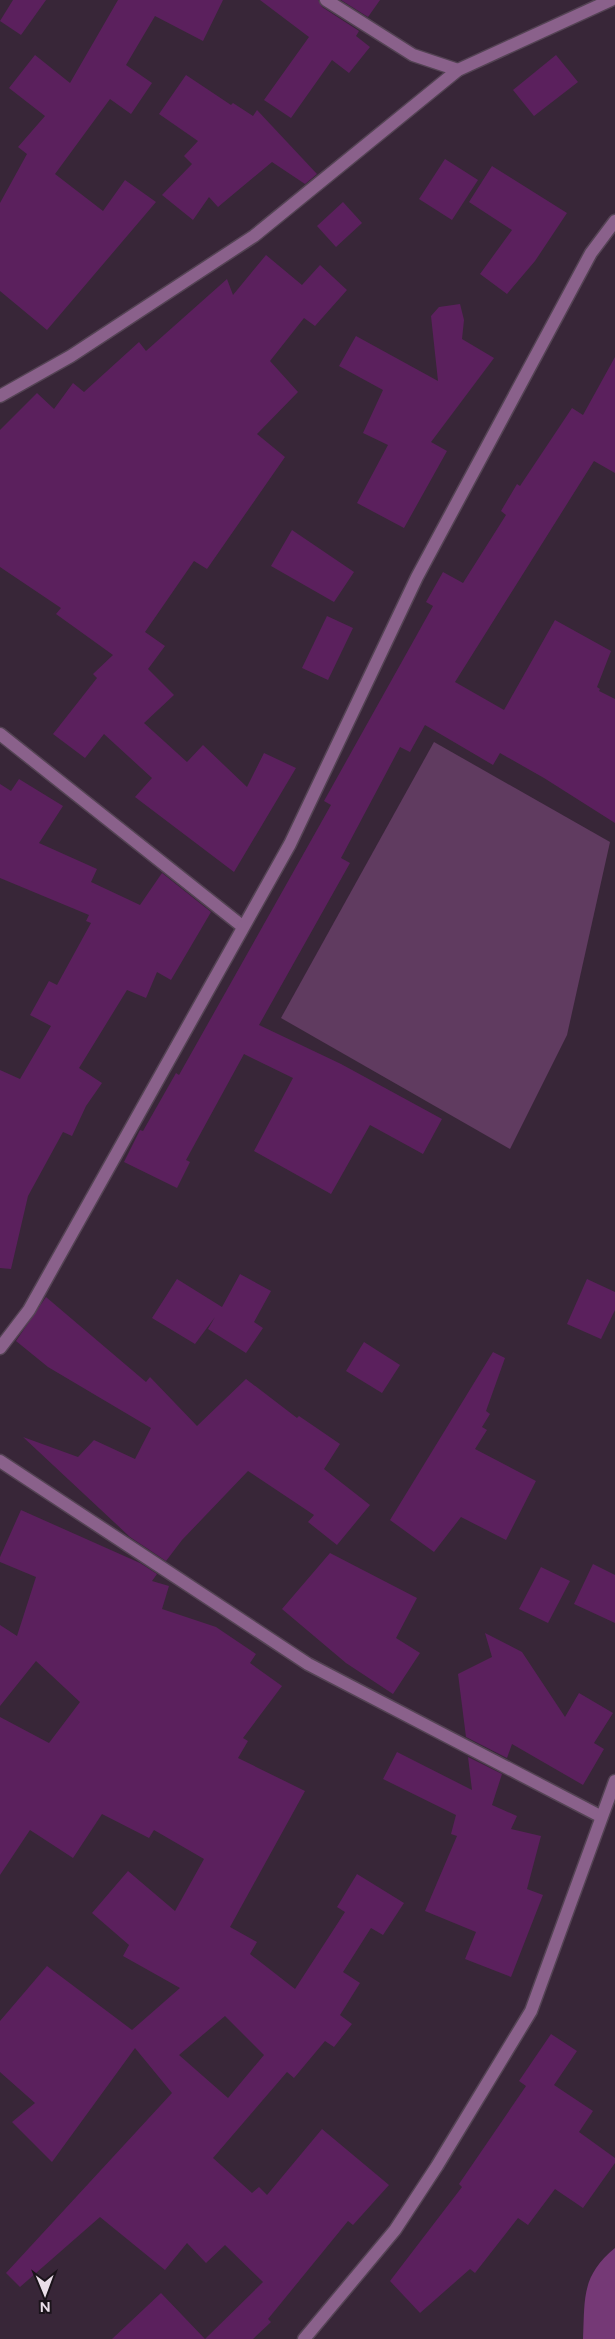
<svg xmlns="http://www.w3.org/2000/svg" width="615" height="2339" font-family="Figtree,sans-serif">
  <rect width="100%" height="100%" fill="#382638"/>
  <!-- green -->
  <path fill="#603b60" d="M434,742L610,842L567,1035L510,1149L281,1018Z"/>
  <!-- water -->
  <path fill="#753976" d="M615,2248V2339H583C585,2298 581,2276 615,2248Z"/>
  <!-- building -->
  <g fill="#5b205d" fill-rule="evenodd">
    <path d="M13,0H46L21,35L0,21Z"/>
    <path d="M118,0H223L203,41L155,16L126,65L152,83L131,114L110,99L55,174L103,211L125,180L156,202L47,330L0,291V203L27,154L18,147L45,116L9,88L35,55L70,83Z"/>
    <path d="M260,0H318L322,7L359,31L356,36L370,47L349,73L332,60L291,118L264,100L309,37Z"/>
    <path d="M341,0H380L368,17Z"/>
    <path d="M556,55L578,82L534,116L513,90Z"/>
    <path d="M186,75L231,105L233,103L253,116L257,110L317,174L305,184L272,162L218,207L209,197L193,220L162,195L192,164L184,156L198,141L159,114Z"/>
    <path d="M445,159L478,180L452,220L419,199Z"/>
    <path d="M492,166L567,213L535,261L507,294L480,274L512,230L469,202Z"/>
    <path d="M343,202L362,223L336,247L317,226Z"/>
    <path d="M266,255L302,285L320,265L347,290L315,326L304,318L270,361L298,392L257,434L285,457L207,569L194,561L145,632L165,646L148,669L174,695L144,723L187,762L203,745L247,787L264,753L296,768L234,872L135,797L152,778L104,734L85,758L53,734L97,678L93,674L113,655L56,614L61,608L0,567V430L37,393L54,409L73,383L84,392L139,342L146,351L227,279L233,295Z"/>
    <path d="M460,304L464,320L462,339L494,358L431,442L447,451L404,528L357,503L388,445L363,433L383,390L339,366L356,336L438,381L431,316L439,307Z"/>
    <path d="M615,357V473L594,461L455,682L504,710L555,620L611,651L597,687L600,689L599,691L615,699V823L544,778L500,753L493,765L425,725L410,752L400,747L341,858L350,863L259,1025L341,1064L442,1119L423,1154L370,1125L331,1194L254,1151L293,1078L244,1054L186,1160L190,1162L177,1188L124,1162L140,1130L143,1131L176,1073L179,1075L331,805L324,801L433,606L426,602L443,572L463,583L506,515L501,511L517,484L520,486L572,408L583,415Z"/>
    <path d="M292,530L354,572L334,602L271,566Z"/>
    <path d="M327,616L353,628L328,680L302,668Z"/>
    <path d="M19,779L63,806L39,843L97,869L91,882L140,905L162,873L211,912L171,980L157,972L146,998L127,990L79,1068L102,1083L86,1106L72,1136L63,1132L28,1196L11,1269L0,1268V1070L20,1079L51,1026L30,1015L49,981L57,985L91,923L86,921L89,915L0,878V784L11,791Z"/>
    <path d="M240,1274L271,1291L254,1322L263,1328L246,1353L208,1329L215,1317L195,1344L152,1318L177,1279L222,1307Z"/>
    <path d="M587,1279L615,1292V1310L601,1339L567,1324Z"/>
    <path d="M46,1297L146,1382L150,1377L197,1426L246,1379L297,1418L299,1416L340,1444L324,1469L370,1505L337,1545L308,1522L314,1515L248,1471L182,1540L166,1561L130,1537L23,1437L78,1457L94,1440L135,1459L151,1428L48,1367L16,1341Z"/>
    <path d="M364,1342L400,1365L382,1393L346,1371Z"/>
    <path d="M493,1352L505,1358L486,1411L490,1414L482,1427L487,1430L475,1449L536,1481L506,1540L461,1517L434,1552L390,1520Z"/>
    <path d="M21,1510L140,1563L157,1574L152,1581L169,1586L162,1609L216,1627L256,1654L250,1663L282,1686L243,1738L248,1741L238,1758L305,1791L230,1927L257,1942L250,1954L295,1989L345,1912L337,1907L357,1874L404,1903L383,1935L371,1928L343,1972L360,1983L340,2015L352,2024L334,2047L325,2041L294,2078L287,2072L213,2158L252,2193L259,2187L267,2195L322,2129L389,2185L353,2225L348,2221L268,2319L271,2322L253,2339H112L161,2293L205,2339L263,2282L225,2245L206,2263L187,2243L165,2270L100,2217L20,2287L6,2273L172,2093L135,2048L52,2162L12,2122L35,2103L0,2072V2021L47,1966L132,2030L180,1988L123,1956L129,1945L92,1913L128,1871L175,1911L204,1859L154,1830L149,1838L102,1814L73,1858L30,1830L0,1875V1717L49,1743L80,1702L36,1661L0,1706V1625L17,1636L36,1577L0,1562V1557ZM225,2016L264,2055L228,2098L179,2055Z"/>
    <path d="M330,1553L417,1598L396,1638L420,1653L393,1694L346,1663L282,1609Z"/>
    <path d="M593,1564L615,1575V1623L574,1604Z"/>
    <path d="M541,1567L570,1581L548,1623L519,1609Z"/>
    <path d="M485,1633L522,1652L565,1717L579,1693L613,1713L594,1743L604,1749L583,1785L512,1744L507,1758L466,1737L458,1674L492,1657Z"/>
    <path d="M397,1752L472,1790L468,1757L502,1774L492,1805L517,1816L511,1829L541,1836L527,1889L543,1895L511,1977L465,1959L476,1932L425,1911L457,1836L451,1834L456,1815L383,1779Z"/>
    <path d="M551,2034L577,2051L554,2085L593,2111L579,2132L615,2158V2163L583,2208L555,2189L528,2225L518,2218L475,2273L470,2269L420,2313L390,2281L462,2187L459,2184L526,2086L519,2081Z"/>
  </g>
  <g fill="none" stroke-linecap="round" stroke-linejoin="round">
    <defs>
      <g id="minor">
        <path d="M326,0L413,55L458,70"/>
        <path d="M0,396L71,356L254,236L458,70L611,0"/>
        <path d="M0,734L242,926"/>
        <path d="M0,1348L29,1310L290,844L417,577L591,253L615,221"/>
        <path d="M0,1461L308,1664L600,1816"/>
        <path d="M304,2339L395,2230L437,2166L531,2011L615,1781"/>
      </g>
    </defs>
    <!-- minor casing -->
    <use href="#minor" stroke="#544354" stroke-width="15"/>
    <!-- minor -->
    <use href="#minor" stroke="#8a618b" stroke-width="12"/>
  </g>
  <!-- north arrow -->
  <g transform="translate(45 2294) rotate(179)" stroke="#1a131a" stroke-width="4" paint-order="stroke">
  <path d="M0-4L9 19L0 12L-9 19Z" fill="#eadee9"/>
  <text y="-8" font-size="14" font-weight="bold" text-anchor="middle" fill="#eadee9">N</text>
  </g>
</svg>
